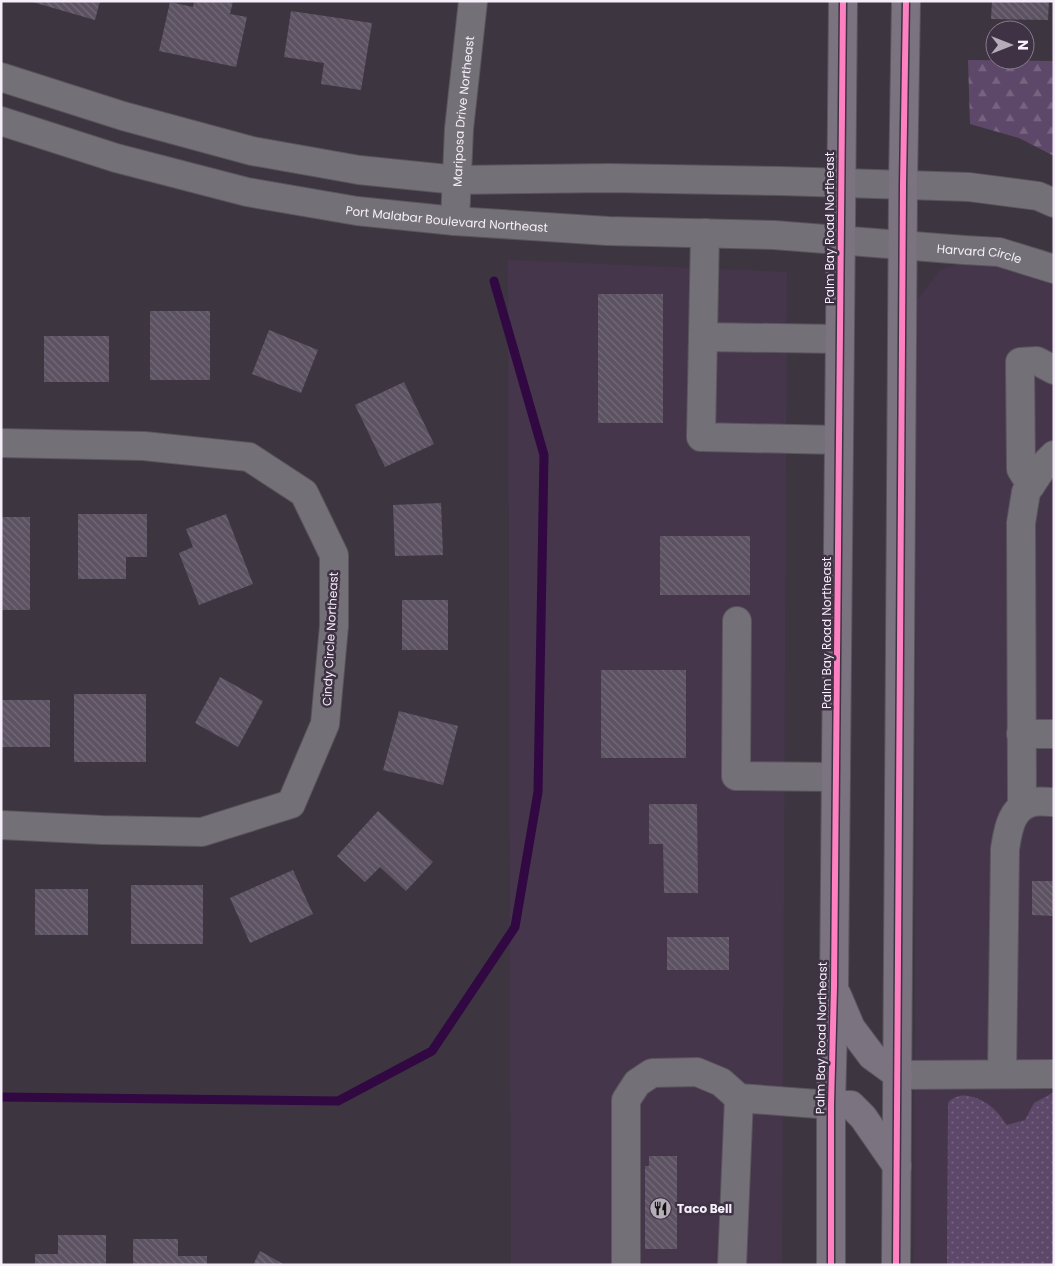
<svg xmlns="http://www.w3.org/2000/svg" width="1055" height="1266" font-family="Poppins,sans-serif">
  <defs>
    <pattern id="grass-dots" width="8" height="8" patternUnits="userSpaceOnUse" patternTransform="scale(1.25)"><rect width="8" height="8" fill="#5e486a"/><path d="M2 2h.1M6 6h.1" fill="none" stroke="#766380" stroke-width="1.8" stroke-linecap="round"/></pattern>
    <pattern id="forest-firs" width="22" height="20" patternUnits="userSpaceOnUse" patternTransform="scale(1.25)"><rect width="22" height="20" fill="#5e486a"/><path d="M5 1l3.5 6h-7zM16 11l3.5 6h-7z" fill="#766380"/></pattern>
    <pattern id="building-back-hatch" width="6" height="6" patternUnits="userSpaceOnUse" patternTransform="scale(1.25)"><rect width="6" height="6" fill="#5c5262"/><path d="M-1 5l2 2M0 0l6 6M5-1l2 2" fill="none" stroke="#746b79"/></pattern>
  </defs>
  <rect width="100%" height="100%" fill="#3d3640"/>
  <!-- built -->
  <g fill="#45364c">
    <path d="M999,252L1054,269V1265H914L917,300L940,270Z"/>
    <path d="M508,260L787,272L782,1265H511Z"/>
  </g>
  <!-- grass -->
  <path fill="url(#grass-dots)" d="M1054,1092V1265H947L948,1103C961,1087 986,1100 997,1112C1001,1116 1003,1121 1007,1125L1025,1120L1034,1103Z"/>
  <!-- forest -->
  <path fill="url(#forest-firs)" d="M968,60L1054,61V156L1019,138L970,124Z"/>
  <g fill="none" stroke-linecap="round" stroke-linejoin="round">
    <!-- stream -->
    <path stroke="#310841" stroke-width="9" d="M1,1097L338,1101L432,1051L515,927L538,792L544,455L494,281"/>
  </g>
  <!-- building -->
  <g fill="url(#building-back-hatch)">
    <path d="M29,1H100L95,20Z"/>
    <path d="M194,1H233L230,14L247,17L236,67L159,51L170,2L193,7Z"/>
    <path d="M992,1H1049L1048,20L991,19Z"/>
    <path d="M291,11L372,23L361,90L321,84L324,63L284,57Z"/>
    <rect x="598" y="294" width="65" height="129"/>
    <rect x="150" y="311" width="60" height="69"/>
    <path d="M269,330L318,350L301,393L252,374Z"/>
    <rect x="44" y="336" width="65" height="46"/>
    <path d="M404,382L434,444L385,467L355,405Z"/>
    <path d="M441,503L443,555L395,556L393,505Z"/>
    <path d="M78,514H147V557H126V579H78Z"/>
    <path d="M226,514L253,584L199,605L179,553L193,547L186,529Z"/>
    <rect x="1" y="517" width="29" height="93"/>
    <rect x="660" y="536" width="90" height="59"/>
    <rect x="402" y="600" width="46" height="50"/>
    <rect x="601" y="670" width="85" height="88"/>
    <path d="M220,677L263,701L238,747L195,723Z"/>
    <rect x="74" y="694" width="72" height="68"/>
    <rect x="1" y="700" width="49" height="47"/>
    <path d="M399,711L458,726L443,785L383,770Z"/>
    <path d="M649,804H697L698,893H664L663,844H649Z"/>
    <path d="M378,811L433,862L406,891L380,867L365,882L337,856Z"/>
    <path d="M293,870L313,914L250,943L230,898Z"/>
    <path d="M1032,881H1054V916L1032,915Z"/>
    <rect x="131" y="885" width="72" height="59"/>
    <rect x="35" y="889" width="53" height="46"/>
    <rect x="667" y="937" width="62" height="33"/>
    <path d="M649,1156H677V1249H645V1166H649Z"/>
    <path d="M58,1235H106V1265H35V1254H58Z"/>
    <path d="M133,1239H178V1256H207V1265H133Z"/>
    <path d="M260,1251L285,1265H253Z"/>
  </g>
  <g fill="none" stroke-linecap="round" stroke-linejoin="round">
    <defs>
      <g id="minor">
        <path d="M1,77L123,116L252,151L359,170L457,180L610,178L781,181L969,187L1038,196L1054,203"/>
        <path id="s1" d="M1,121L116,158L247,192L357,211L455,221L608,231L774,235L964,250L999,252L1054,269"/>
        <path id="s2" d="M455,221L459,129L473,1"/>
        <path d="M705,233L701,437L838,440"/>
        <path d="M703,337L839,339"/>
        <path d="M1,443L144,446L249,457L304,493L334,555V626L325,724L291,804L202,832L102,830L1,825"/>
        <path d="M1031,485L1021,469L1020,362L1037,361L1054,370"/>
        <path d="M737,621L736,776L836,777"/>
        <path d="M1021,734H1054"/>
        <path d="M1022,806L1021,523L1026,492L1045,464L1054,455"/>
        <path d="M1002,1074L1005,849C1008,830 1011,806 1034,802C1040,801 1047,802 1054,802"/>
        <path d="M898,1075L1054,1074"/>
        <path d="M626,1265V1100L637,1083L652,1073L697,1072L721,1082L739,1098L831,1105"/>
        <path d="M732,1265L739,1098"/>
      </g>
      <g id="major">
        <path d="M837,995L851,1028L872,1056L898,1075"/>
        <path d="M831,1105H851L863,1117L897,1166"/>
        <path d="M831,1265V1105L834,987L843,1"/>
        <path d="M896,1265L903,185L906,1"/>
      </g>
    </defs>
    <!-- minor casing -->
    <use href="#minor" stroke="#5a545d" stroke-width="30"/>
    <!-- major casing -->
    <use href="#major" stroke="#5a545d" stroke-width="30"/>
    <!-- minor -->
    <use href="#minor" stroke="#747077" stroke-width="28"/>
    <!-- major -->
    <use href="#major" stroke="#7c7381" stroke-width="28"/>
    <defs>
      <g id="cycleway">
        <path d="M831,1265V1105L834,987L843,1"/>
        <path d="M896,1265L903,185L906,1"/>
      </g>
    </defs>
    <!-- cycleway casing -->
    <use href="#cycleway" stroke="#3e3244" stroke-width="9"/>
    <!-- cycleway -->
    <use href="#cycleway" stroke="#ff80c0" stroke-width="6"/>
  </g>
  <!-- icons -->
  <defs>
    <symbol id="restaurant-disc" viewBox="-11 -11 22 22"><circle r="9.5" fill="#b5aeb9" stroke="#3e3244"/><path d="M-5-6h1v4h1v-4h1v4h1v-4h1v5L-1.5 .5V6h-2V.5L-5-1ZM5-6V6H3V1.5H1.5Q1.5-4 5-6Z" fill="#111"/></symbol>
  </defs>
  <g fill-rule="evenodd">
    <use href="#restaurant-disc" x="648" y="1196" width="25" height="25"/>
  </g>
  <g text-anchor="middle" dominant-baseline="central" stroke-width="5" stroke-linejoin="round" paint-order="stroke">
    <!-- street labels -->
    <g font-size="12" fill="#f6eefa" stroke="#3e3244">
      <text stroke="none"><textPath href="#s2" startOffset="110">Mariposa Drive Northeast</textPath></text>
      <text stroke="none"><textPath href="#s1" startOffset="458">Port Malabar Boulevard Northeast</textPath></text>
      <text transform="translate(829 228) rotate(-90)">Palm Bay Road Northeast</text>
      <text stroke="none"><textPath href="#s1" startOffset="992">Harvard Circle</textPath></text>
      <text transform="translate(826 633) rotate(-90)">Palm Bay Road Northeast</text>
      <text transform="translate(330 639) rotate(-87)">Cindy Circle Northeast</text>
      <text transform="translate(821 1038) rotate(-89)">Palm Bay Road Northeast</text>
    </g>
    <!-- poi labels -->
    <g font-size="12" font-weight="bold" fill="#f6eefa" stroke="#3e3244" text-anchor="start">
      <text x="677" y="1208">Taco Bell</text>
    </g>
  </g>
  <!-- border -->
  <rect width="1055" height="1266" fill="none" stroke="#f6eefa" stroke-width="5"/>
  <!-- north arrow -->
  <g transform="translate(1010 45) rotate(90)"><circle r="24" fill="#3e3244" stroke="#887d8d"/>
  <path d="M0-4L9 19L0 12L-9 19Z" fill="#b5aeb9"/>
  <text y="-8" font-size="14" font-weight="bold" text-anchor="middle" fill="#f6eefa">N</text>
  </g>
</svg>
